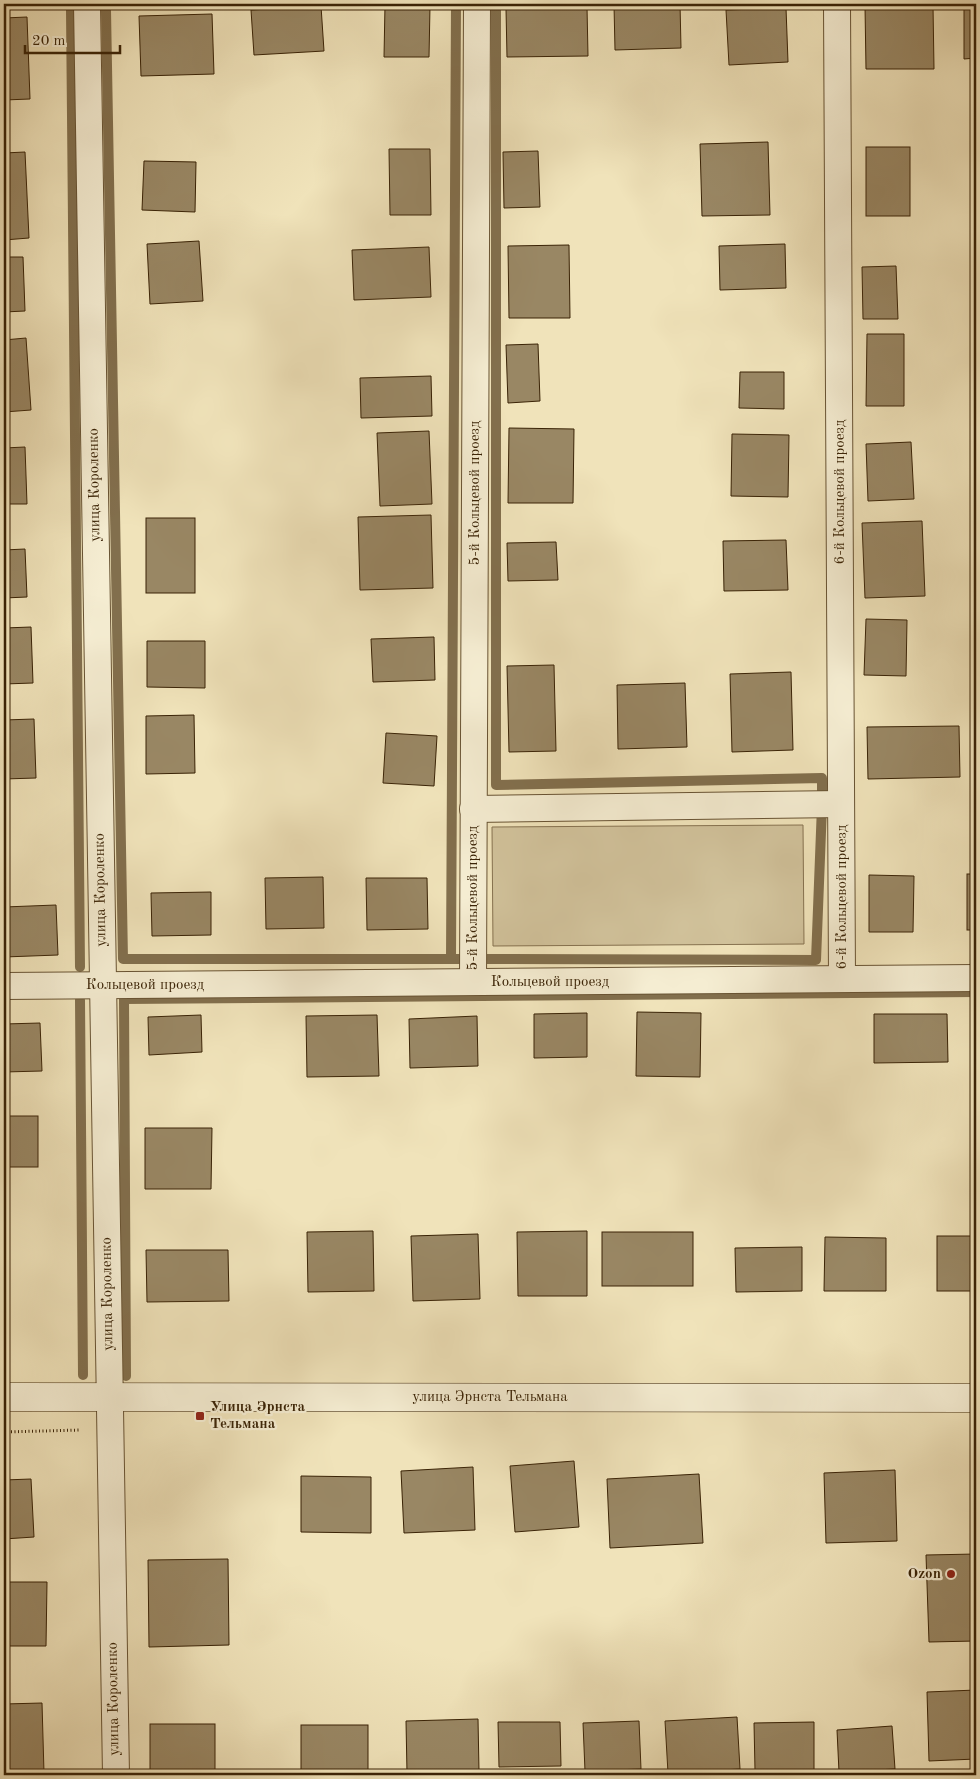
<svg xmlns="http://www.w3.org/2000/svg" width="980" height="1779" font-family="'Old Standard TT',serif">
  <rect width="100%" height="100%" fill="#f0e3ba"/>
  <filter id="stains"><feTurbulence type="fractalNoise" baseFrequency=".004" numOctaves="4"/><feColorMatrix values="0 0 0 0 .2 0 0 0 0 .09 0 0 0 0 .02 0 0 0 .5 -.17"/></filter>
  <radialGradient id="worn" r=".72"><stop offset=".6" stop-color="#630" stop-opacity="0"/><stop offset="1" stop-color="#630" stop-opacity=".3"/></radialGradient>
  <!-- green -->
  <path fill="#d1c29b" stroke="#867250" d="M803,825L804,944L493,946L492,827Z"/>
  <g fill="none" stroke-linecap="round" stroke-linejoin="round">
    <!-- stream -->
    <g stroke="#826f4d" stroke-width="10">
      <path d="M496,4V785L822,778V802"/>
      <path d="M71,10L80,967"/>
      <path d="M106,10L123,959H469"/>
      <path d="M451,959L456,4"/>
      <path d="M478,959L816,960L822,806"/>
      <path d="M80,1000L83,1375"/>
      <path d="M126,1376L124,999L976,992"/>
    </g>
  </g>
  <!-- building -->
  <g fill="#998764" stroke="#3a2306">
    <path d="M680,4L681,48L615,50L614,5Z"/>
    <path d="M964,4H976V58L964,59Z"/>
    <path d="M385,5L430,6L429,57H384Z"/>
    <path d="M321,6L324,51L254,55L251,10Z"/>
    <path d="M865,6H933L934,69H866Z"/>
    <path d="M587,7L588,56L507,57L506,9Z"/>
    <path d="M786,8L788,62L729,65L726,10Z"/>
    <path d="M212,14L214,74L141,76L139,16Z"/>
    <path d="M27,17L30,99L4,100V18Z"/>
    <path d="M768,142L770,215L702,216L700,144Z"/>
    <rect x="866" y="147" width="44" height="69"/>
    <path d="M389,149H430L431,215H390Z"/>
    <path d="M538,151L540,207L504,208L503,152Z"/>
    <path d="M25,152L29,238L4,240V153Z"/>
    <path d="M144,161L196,162L195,212L142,210Z"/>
    <path d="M199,241L203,301L150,304L147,244Z"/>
    <path d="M785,244L786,288L720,290L719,246Z"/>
    <path d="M569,245L570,318H509L508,246Z"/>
    <path d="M429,247L431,297L354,300L352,250Z"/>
    <path d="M4,257H23L25,311L4,312Z"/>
    <path d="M896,266L898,319H863L862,267Z"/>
    <path d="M867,334H904V406H866Z"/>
    <path d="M26,338L31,410L4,412V340Z"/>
    <path d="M538,344L540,401L508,403L506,345Z"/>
    <path d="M740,372H784V409L739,408Z"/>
    <path d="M431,376L432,416L361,418L360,378Z"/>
    <path d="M509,428L574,429L573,503H508Z"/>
    <path d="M429,431L432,504L380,506L377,433Z"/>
    <path d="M732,434L789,435L788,497L731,496Z"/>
    <path d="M911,442L914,499L868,501L866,444Z"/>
    <path d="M25,447L27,504H4V448Z"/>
    <path d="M431,515L433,588L360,590L358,517Z"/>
    <rect x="146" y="518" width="49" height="75"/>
    <path d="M922,521L925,596L865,598L862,523Z"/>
    <path d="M786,540L788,590L724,591L723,541Z"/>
    <path d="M556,542L558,580L508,581L507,543Z"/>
    <path d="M25,549L27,597L4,598V550Z"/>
    <path d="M866,619L907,620L906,676L864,675Z"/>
    <path d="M31,627L33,683L4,684V628Z"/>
    <path d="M434,637L435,680L373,682L371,639Z"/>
    <path d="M147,641H205V688L147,687Z"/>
    <path d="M554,665L556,751L509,752L507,666Z"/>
    <path d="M791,672L793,750L732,752L730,674Z"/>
    <path d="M685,683L687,747L618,749L617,685Z"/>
    <path d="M194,715L195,773L146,774V716Z"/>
    <path d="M34,719L36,778L4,779V720Z"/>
    <path d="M959,726L960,777L868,779L867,727Z"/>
    <path d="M386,733L437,736L434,786L383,783Z"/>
    <rect x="967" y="874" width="9" height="56"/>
    <path d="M869,875L914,876L913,932H869Z"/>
    <path d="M323,877L324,928L266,929L265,878Z"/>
    <path d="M366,878H427L428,929L367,930Z"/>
    <path d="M211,892V935L152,936L151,893Z"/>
    <path d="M56,905L58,955L4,957V907Z"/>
    <path d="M637,1012L701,1013L700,1077L636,1076Z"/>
    <path d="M587,1013V1057L534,1058V1014Z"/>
    <path d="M874,1014H947L948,1062L874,1063Z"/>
    <path d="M201,1015L202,1052L149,1055L148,1017Z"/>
    <path d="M377,1015L379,1076L307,1077L306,1016Z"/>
    <path d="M477,1016L478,1066L410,1068L409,1019Z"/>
    <path d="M40,1023L42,1071L4,1072V1024Z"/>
    <rect x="4" y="1116" width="34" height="51"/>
    <path d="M145,1128H212L211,1189H145Z"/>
    <path d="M373,1231L374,1291L308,1292L307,1232Z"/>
    <path d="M587,1231V1296H518L517,1232Z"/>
    <rect x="602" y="1232" width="91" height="54"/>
    <path d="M478,1234L480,1299L413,1301L411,1236Z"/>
    <rect x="937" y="1236" width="39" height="55"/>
    <path d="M825,1237L886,1238V1291H824Z"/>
    <path d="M802,1247V1291L736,1292L735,1248Z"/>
    <path d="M146,1250H228L229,1301L147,1302Z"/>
    <path d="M574,1461L579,1527L515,1532L510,1466Z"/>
    <path d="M473,1467L475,1530L404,1533L401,1471Z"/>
    <path d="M895,1470L897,1541L826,1543L824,1473Z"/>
    <path d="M699,1474L703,1543L610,1548L607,1479Z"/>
    <path d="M301,1476L371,1477V1533L301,1532Z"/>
    <path d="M31,1479L34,1537L4,1539V1480Z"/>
    <path d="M976,1554V1641L929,1642L926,1555Z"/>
    <path d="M228,1559L229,1645L149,1647L148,1560Z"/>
    <path d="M4,1582H47L46,1646H4Z"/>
    <path d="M976,1690V1759L929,1761L927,1692Z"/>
    <path d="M42,1703L44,1773L4,1775V1704Z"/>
    <path d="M737,1717L740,1769L668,1773L665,1721Z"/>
    <path d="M478,1719L479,1771L407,1773L406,1721Z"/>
    <path d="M639,1721L641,1769L585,1771L583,1723Z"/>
    <path d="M498,1722H560L561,1766L499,1767Z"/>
    <path d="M814,1722V1770H755L754,1723Z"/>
    <rect x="150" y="1724" width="65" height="48"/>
    <rect x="301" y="1725" width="67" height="47"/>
    <path d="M892,1726L895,1769L839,1772L837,1730Z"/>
  </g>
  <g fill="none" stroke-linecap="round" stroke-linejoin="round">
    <defs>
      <g id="street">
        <path d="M87,4L116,1775"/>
        <path d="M837,4L842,979"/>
        <path d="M473,809L841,804"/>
        <path d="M473,982L477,4"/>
        <path d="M4,986L976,978"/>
      </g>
      <path id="secondary" d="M4,1397L976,1398"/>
    </defs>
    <!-- street casing -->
    <use href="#street" stroke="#685333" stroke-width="28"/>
    <!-- secondary casing -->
    <use href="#secondary" stroke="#3a2306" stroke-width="29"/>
    <!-- path -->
    <path stroke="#3a2306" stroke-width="3" stroke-dasharray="1 2.5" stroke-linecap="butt" d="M4,1432L81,1430"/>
    <!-- street -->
    <use href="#street" stroke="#f5edd2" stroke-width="26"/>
    <!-- secondary -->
    <use href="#secondary" stroke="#f5edd2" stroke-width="28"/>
  </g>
  <!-- markers -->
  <g fill="#8f2418" stroke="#f5edd2" stroke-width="2">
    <rect x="195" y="1411" width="10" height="10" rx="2.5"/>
    <circle cx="951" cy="1574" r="5"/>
  </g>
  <g text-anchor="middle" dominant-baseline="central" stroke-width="4.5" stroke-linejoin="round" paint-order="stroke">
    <!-- street labels -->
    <g font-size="15" fill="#3a2306" stroke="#f5edd2">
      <text transform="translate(95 485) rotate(-91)">улица Короленко</text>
      <text transform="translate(840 492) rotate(-90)">6-й Кольцевой проезд</text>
      <text transform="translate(475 493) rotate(-90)">5-й Кольцевой проезд</text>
      <text transform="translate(101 890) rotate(-91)">улица Короленко</text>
      <text transform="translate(842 897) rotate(-90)">6-й Кольцевой проезд</text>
      <text transform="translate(473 898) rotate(-90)">5-й Кольцевой проезд</text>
      <text x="550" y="982">Кольцевой проезд</text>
      <text x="145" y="985">Кольцевой проезд</text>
      <text transform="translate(108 1294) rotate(-91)">улица Короленко</text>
      <text x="490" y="1397">улица Эрнста Тельмана</text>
      <text transform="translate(114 1699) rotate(-91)">улица Короленко</text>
    </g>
    <!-- poi labels -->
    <g font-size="15" font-weight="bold" fill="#3a2306" stroke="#f5edd2" text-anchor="start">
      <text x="210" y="1407">Улица Эрнста<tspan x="210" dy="17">Тельмана</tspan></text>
      <text x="941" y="1574" text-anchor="end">Ozon</text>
    </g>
  </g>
  <!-- margin -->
  <rect width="980" height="1779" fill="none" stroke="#f0e3ba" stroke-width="20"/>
  <rect x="5" y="5" width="970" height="1769" fill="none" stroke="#3a2306" stroke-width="2.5"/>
  <rect x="10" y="10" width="960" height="1759" fill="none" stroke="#3a2306"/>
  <!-- scale -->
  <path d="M25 45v8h95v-8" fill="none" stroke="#3a2306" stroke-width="2.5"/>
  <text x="32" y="45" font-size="15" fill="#3a2306" stroke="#f5edd2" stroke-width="4" paint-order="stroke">20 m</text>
  <rect width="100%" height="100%" filter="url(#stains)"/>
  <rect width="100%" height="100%" fill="url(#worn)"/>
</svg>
